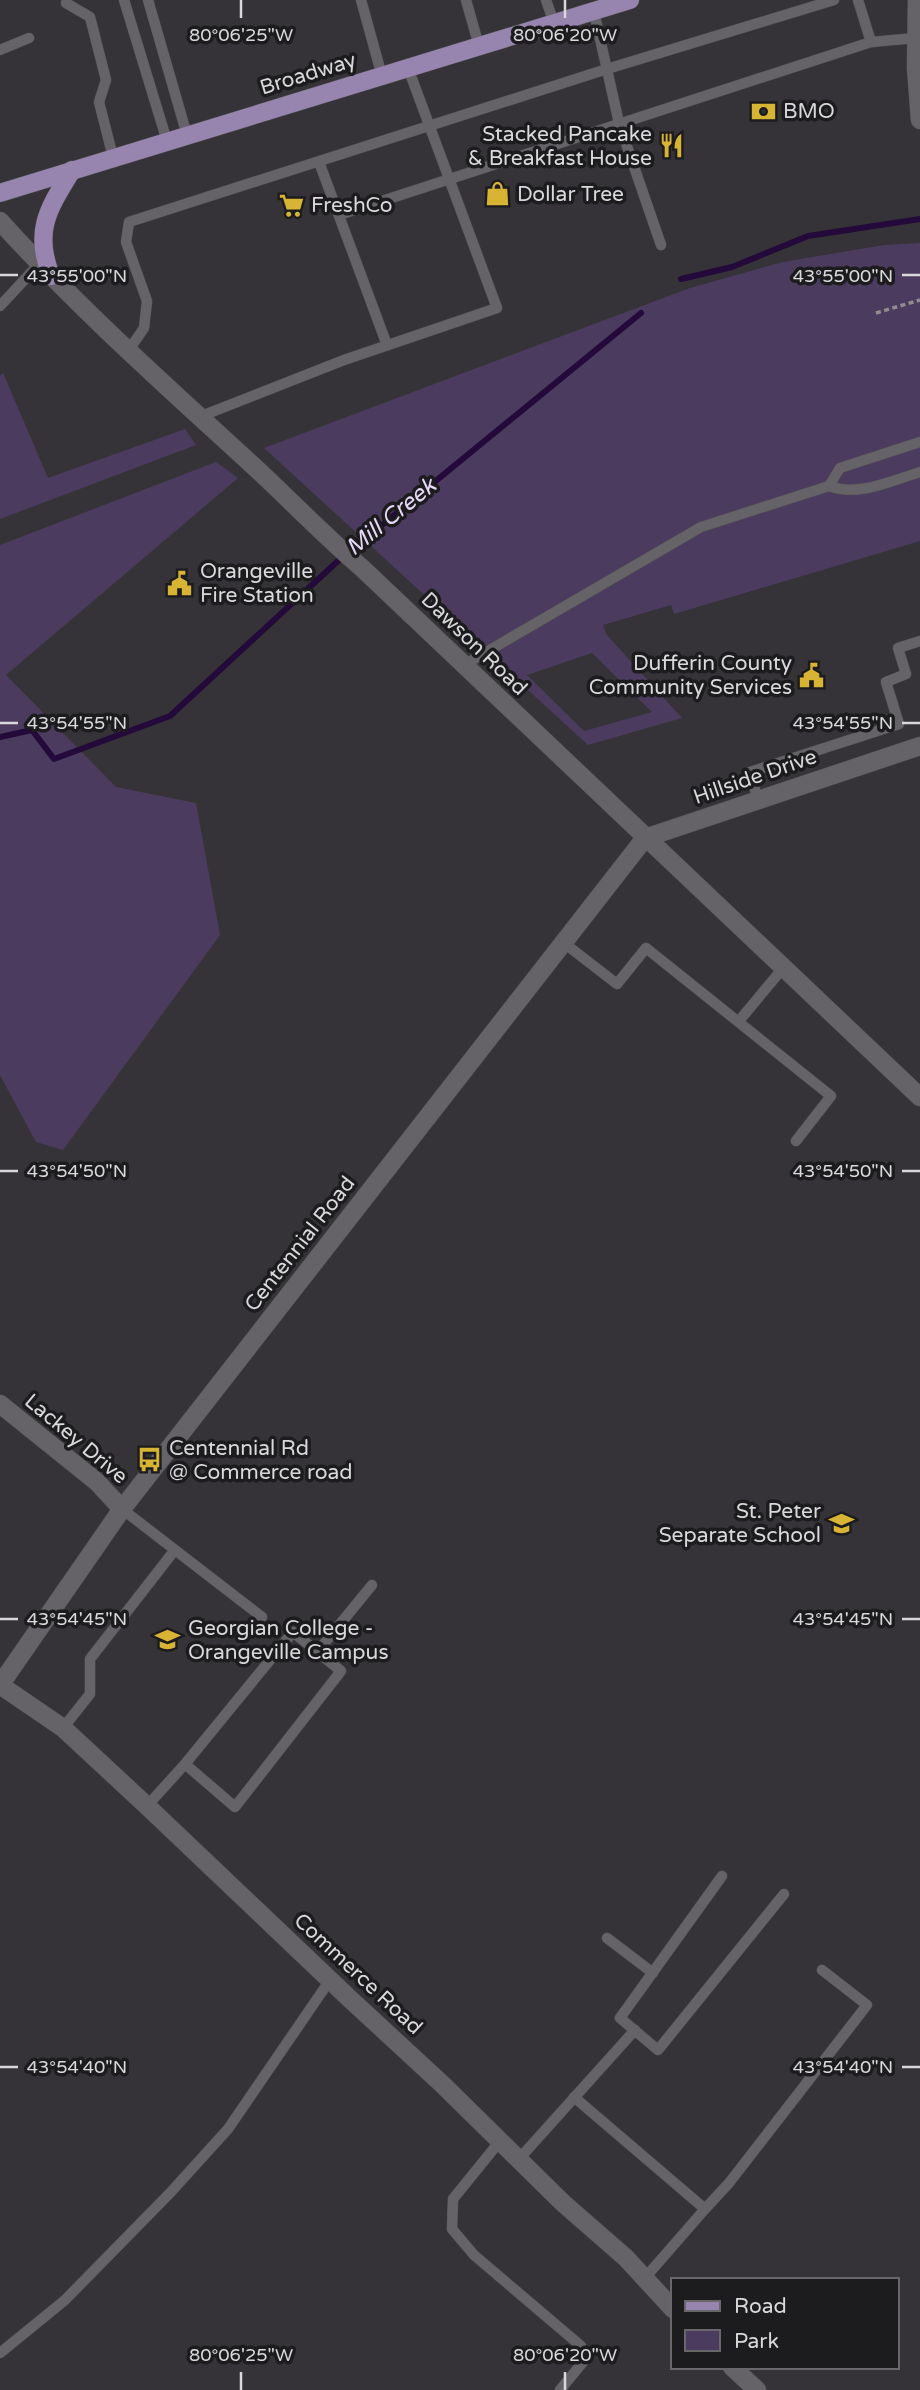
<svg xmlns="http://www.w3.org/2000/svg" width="920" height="2390" font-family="'Varela Round',sans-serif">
  <rect width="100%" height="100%" fill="#353337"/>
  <!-- green -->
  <g fill="#4b3c5f" fill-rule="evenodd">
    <path d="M920,243V541L674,614L671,605L603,625L606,634L682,718L588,745L264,448L690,288L783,262L884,245ZM592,653L652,712L584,731L527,675Z"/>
    <path d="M3,373L48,478L185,429L196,445L0,519V376Z"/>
    <path d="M216,462L238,478L6,675L116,787L196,803L220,935L63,1150L36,1142L0,1075V545Z"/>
  </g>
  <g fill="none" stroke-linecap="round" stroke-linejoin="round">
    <!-- stream -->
    <g stroke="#230a3a" stroke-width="6">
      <path d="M681,279L732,267L808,236L920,219"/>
      <path d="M0,737L32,730L54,759L170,716L338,561L641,313"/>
    </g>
    <defs>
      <g id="lane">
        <path d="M124,0L167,141"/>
        <path d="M148,0L187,135"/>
        <path d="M361,0L382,76"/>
        <path d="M466,0L479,46"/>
        <path d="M546,0L554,23"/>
        <path d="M858,0L871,42"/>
        <path d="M66,3L90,17L106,80L99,102L113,157"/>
        <path d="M594,12L619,123L661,245"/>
        <path d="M0,50L29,38"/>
        <path d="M319,162L387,345"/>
        <path d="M339,215L871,42L916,38"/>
        <path d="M0,306L39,264"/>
        <path d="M129,350L144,328L147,301L126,242L129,222L607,69L834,0"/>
        <path d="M199,417L344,360L497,308L408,68"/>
        <path d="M829,486L840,468L920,442"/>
        <path d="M464,665L701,527L829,486C858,497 891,481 920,472"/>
        <path d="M758,800L750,772L899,724L886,682L906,674L898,648L920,641"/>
        <path d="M564,943L617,984L646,948L831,1096L796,1141"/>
        <path d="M739,1021L783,968"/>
        <path d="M122,1509L262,1617"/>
        <path d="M318,1651L372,1585"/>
        <path d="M63,1728L90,1694V1659L174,1551"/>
        <path d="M147,1806L185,1764L235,1807L341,1671L293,1632L185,1764"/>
        <path d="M722,1876L620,2018L658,2050L784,1894"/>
        <path d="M607,1938L653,1973"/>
        <path d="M574,2097L705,2209L644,2279"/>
        <path d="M500,2141L453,2199L452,2229L474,2255L581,2346L583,2362L560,2390"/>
        <path d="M519,2159L635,2030"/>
        <path d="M705,2209L729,2183L867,2005L822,1970"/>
        <path d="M0,2353L65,2300L170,2193L228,2129L330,1980"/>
      </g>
      <g id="street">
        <path d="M0,1404L97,1482L122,1509"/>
        <path d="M0,1685L63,1728L147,1806L350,1999L442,2084L563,2203L626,2258L673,2309"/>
        <path d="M732,2367L757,2390"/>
      </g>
      <g id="secondary">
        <path d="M917,0L916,68L920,120"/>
        <path d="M0,221C81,311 172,391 261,473C295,505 327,538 362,568L920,1097"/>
        <path d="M645,838L920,746"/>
        <path d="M0,1685L122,1509L645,838"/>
      </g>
      <g id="primary">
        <path d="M0,193L630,0"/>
        <path d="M51,276C33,230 49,208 72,170"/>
      </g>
    </defs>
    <!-- lane casing -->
    <use href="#lane" stroke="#515053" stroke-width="11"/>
    <!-- street casing -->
    <use href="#street" stroke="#515053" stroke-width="19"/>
    <!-- secondary casing -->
    <use href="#secondary" stroke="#515053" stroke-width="19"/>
    <!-- primary casing -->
    <use href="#primary" stroke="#515053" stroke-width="19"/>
    <!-- path -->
    <path stroke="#8f8d90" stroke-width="3.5" stroke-dasharray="5 3.5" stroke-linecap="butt" d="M876,313L920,300"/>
    <!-- lane -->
    <use href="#lane" stroke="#656367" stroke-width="10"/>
    <!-- street -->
    <use href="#street" stroke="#656367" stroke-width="18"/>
    <!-- secondary -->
    <use href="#secondary" stroke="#656367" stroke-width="18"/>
    <!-- primary -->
    <use href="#primary" stroke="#9785af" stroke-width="18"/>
  </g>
  <!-- ticks -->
  <path fill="none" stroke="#d9d8da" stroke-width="2.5" d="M241,0V18M565,0V18M0,275H18M902,275H920M0,723H18M902,723H920M0,1171H18M902,1171H920M0,1619H18M902,1619H920M0,2067H18M902,2067H920M241,2372V2390M565,2372V2390"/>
  <!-- icons -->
  <defs>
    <symbol id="bank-bare" viewBox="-9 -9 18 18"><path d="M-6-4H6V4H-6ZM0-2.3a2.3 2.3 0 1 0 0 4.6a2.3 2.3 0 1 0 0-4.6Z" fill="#d7b434" stroke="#1c1b1d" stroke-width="2.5" paint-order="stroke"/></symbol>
    <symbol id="restaurant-bare" viewBox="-9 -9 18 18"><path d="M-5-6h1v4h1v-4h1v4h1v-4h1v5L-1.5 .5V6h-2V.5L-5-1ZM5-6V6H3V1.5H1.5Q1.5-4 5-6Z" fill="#d7b434" stroke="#1c1b1d" stroke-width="2.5" paint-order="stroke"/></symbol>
    <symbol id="shop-bare" viewBox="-9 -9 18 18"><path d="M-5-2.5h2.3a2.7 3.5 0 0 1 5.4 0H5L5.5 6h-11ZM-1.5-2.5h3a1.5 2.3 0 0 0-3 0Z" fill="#d7b434" stroke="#1c1b1d" stroke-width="2.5" paint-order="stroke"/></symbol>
    <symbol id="supermarket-bare" viewBox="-9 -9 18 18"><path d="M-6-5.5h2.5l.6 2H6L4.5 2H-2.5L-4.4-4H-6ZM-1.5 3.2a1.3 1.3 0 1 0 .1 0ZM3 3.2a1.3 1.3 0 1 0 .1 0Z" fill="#d7b434" stroke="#1c1b1d" stroke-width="2.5" paint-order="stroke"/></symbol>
    <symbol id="civic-bare" viewBox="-9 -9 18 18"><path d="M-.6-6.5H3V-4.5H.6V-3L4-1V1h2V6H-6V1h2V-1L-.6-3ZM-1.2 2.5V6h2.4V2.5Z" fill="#d7b434" stroke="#1c1b1d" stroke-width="2.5" paint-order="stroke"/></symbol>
    <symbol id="bus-bare" viewBox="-9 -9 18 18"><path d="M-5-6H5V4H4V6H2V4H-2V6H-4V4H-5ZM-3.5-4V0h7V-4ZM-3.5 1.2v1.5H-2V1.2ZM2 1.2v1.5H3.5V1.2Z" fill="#d7b434" stroke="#1c1b1d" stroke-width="2.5" paint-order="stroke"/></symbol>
    <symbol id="school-bare" viewBox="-9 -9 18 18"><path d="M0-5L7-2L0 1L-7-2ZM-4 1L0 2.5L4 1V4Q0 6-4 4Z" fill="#d7b434" stroke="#1c1b1d" stroke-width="2.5" paint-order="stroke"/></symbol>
    <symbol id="university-bare" viewBox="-9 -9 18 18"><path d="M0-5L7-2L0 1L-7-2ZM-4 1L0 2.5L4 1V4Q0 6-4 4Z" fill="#d7b434" stroke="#1c1b1d" stroke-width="2.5" paint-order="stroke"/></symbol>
  </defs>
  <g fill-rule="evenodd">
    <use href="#bank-bare" x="746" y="94" width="35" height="35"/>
    <use href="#restaurant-bare" x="654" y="128" width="35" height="35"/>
    <use href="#shop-bare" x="480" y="176" width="35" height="35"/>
    <use href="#supermarket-bare" x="274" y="188" width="35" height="35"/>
    <use href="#civic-bare" x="162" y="566" width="35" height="35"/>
    <use href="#civic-bare" x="794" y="658" width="35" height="35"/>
    <use href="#bus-bare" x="132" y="1442" width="35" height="35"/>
    <use href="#school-bare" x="824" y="1506" width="35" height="35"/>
    <use href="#university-bare" x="150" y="1622" width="35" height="35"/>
  </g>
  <g text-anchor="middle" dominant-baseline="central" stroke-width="7" stroke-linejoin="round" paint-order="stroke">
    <!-- street labels -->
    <g font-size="21" fill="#d9d8da" stroke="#1c1b1d">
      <text transform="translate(308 74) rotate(-17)">Broadway</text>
      <text transform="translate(474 644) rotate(44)">Dawson Road</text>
      <text transform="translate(755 777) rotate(-19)">Hillside Drive</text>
      <text transform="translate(300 1244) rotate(-52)">Centennial Road</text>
      <text transform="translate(76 1439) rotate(40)">Lackey Drive</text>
      <text transform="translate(358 1974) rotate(43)">Commerce Road</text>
    </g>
    <!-- poi labels -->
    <g font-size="21" fill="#d9d8da" stroke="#1c1b1d" text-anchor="start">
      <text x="783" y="111">BMO</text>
      <text x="652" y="134" text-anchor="end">Stacked Pancake<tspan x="652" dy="24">&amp; Breakfast House</tspan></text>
      <text x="517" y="194">Dollar Tree</text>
      <text x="311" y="205">FreshCo</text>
      <text x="200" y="571">Orangeville<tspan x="200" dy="24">Fire Station</tspan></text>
      <text x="792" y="663" text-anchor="end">Dufferin County<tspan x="792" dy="24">Community Services</tspan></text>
      <text x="169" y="1448">Centennial Rd<tspan x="169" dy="24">@ Commerce road</tspan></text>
      <text x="821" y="1511" text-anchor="end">St. Peter<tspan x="821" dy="24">Separate School</tspan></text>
      <text x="188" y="1628">Georgian College -<tspan x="188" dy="24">Orangeville Campus</tspan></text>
    </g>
    <!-- water labels -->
    <g font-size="23" font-style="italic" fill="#e5d8f9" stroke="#1c1b1d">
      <text transform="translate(391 517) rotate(-39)">Mill Creek</text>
    </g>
  </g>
  <g font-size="18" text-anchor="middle" fill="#d9d8da" stroke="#1c1b1d" stroke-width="7" stroke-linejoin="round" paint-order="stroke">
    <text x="241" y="41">80°06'25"W</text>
    <text x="565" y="41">80°06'20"W</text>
    <text x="77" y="282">43°55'00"N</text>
    <text x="843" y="282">43°55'00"N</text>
    <text x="77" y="729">43°54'55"N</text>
    <text x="843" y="729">43°54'55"N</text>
    <text x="77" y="1177">43°54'50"N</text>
    <text x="843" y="1177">43°54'50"N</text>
    <text x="77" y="1625">43°54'45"N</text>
    <text x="843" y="1625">43°54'45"N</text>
    <text x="77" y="2073">43°54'40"N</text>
    <text x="843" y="2073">43°54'40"N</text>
    <text x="241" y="2361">80°06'25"W</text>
    <text x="565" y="2361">80°06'20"W</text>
  </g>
  <!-- legend -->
  <rect x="671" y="2278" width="228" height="91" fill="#1c1b1d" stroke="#686769" stroke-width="2"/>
  <rect x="685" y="2301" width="35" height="10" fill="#9785af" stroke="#686769" stroke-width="2"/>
  <text x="734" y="2313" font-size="21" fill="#d9d8da">Road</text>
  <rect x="685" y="2330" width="35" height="21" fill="#4b3c5f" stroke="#686769" stroke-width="2"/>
  <text x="734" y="2348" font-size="21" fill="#d9d8da">Park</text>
</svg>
